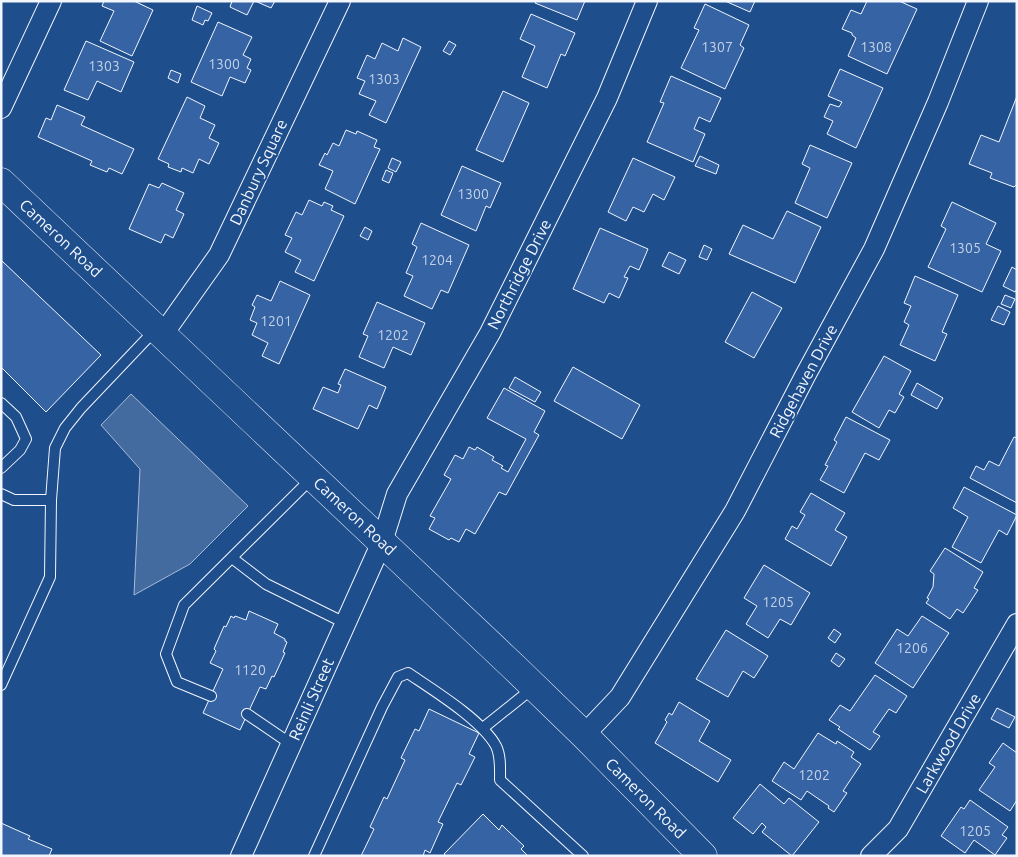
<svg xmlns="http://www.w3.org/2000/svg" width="1018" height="857" font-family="Ubuntu,sans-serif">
  <rect width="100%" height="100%" fill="#1f4e8c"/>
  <!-- water -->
  <path fill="#446ba0" stroke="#a8bbd7" d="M131,394L248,506L190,564L134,595L140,469L101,425Z"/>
  <!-- building -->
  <g fill="#3563a3" stroke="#f2f6ff">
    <path d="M104,1H134L153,10L132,56L100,41L114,11L102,6Z"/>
    <path d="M232,1H254L247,15L230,7Z"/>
    <path d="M255,1H275L271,8Z"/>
    <path d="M536,1H585L577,20L535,3Z"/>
    <path d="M725,1H755L750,12Z"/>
    <path d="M867,1H899L917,9L887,74L848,56L856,38L852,35V33L842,29L851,10L861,14Z"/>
    <path d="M705,4L749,25L740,45L744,48L725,89L681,68L699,30L694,28Z"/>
    <path d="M197,6L212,13L208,21L205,20L203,25L192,20Z"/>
    <path d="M531,14L575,33L565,56L561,54L547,88L522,77L535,46L520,39Z"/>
    <path d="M218,22L252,37L243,55L251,59L247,68L251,70L245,83L230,77L222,96L191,82Z"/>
    <path d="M403,38L421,47L386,123L369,115L376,101L359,94L365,81L357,78L367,55L375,59L382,43L398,51Z"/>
    <path d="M86,41L134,62L121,92L97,81L88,100L64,90Z"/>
    <path d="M449,41L456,45L450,55L443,51Z"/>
    <path d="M840,69L883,88L856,148L827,134L833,121L824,117L830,104L839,107L842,102L828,96Z"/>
    <path d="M171,70L181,74L178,83L168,78Z"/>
    <path d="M671,76L721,98L710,122L699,117L694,129L705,134L693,162L647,142L664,103L660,102Z"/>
    <path d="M503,91L529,103L503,162L476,150Z"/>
    <path d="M1017,96V184L1014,187L990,178L992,173L969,164L981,135L999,142Z"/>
    <path d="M187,97L205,106L200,118L215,125L209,138L219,143L209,164L199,159L193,173L182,168L181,172L168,167L169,164L158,159Z"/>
    <path d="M57,105L85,117L81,125L134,149L122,174L109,168L107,172L90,165L92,161L38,137L46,118L51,120Z"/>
    <path d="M346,130L356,134L357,131L377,140L374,147L380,149L355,204L325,189L333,171L319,165L325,153L327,155L333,143L339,146Z"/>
    <path d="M810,145L852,163L827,218L795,203L810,168L802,164Z"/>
    <path d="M700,156L719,165L716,174L695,166Z"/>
    <path d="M392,158L401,162L396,172L388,168Z"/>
    <path d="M633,158L675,177L664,200L653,194L644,212L633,207L626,221L608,212Z"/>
    <path d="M462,166L501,183L490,208L486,206L476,231L441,215Z"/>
    <path d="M386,170L393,173L389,183L382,180Z"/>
    <path d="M162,183L184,193L176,210L184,214L173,238L165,234L161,243L129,229L149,184L159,188Z"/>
    <path d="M309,200L322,206L324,202L333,206L331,210L344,216L314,281L295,272L301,260L285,252L292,238L285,235L296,212L302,215Z"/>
    <path d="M952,202L996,223L986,244L1001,251L982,292L928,267L946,229L941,226Z"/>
    <path d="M787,211L821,227L795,283L729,254L743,225L773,239Z"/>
    <path d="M421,223L469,245L448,293L441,290L432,309L404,296L413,276L406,273L417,247L412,244Z"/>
    <path d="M365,227L372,231L368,240L360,236Z"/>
    <path d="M600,228L648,249L639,270L630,266L624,277L628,278L619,298L609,293L604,303L573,289Z"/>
    <path d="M704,245L712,249L707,260L699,257Z"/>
    <path d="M669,252L686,260L679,274L662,266Z"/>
    <path d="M1,260L101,355L46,412L1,367Z"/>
    <path d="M1012,267L1017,270V289L1015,292L1003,286Z"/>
    <path d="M915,276L958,295L942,332L947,334L935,361L900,345L909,325L904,322L911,306L904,303Z"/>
    <path d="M280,281L310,295L279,364L262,356L268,343L252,335L257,323L250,320L255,307L252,305L257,295L271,301Z"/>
    <path d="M752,292L782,308L754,358L725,342Z"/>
    <path d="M1005,295L1015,299L1011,308L1001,304Z"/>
    <path d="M377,302L425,323L411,355L393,347L384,368L359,357L368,336L363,334Z"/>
    <path d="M998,306L1010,312L1004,325L991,320Z"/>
    <path d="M884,356L911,371L899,394L904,397L895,413L889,410L879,428L852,412Z"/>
    <path d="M573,367L640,405L622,439L554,401Z"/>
    <path d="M345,369L386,387L377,409L369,405L358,429L313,409L323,387L338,393L341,385L338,384Z"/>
    <path d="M515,377L541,392L535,402L509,388Z"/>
    <path d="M917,383L943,398L937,409L911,395Z"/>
    <path d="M504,388L545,411L534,432L539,435L506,495L499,492L475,534L466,529L459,542L451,538L449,540L429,529L435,518L430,516L451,479L444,475L455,455L463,459L469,447L475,450L477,447L494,457L492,460L503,466L501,468L508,472L526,439L487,418Z"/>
    <path d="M846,417L890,440L879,460L865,453L844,493L820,480L828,466L825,465L837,442L834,440Z"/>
    <path d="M1014,437L1017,438V503L970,478L976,466L984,470L989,461L999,466Z"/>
    <path d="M964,487L1017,515L1007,535L999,530L981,563L952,547L968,517L953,508Z"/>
    <path d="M811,493L845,513L835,530L847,537L831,566L785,539L792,526L797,529L805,515L800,512Z"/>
    <path d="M945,548L983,572L974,588L978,590L963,613L957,609L950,619L926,603L929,599L927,598L933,587L934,574L930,571Z"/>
    <path d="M764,565L810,593L791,625L780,619L768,638L746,624L757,606L744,598Z"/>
    <path d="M249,611L278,624L274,633L285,639V641L287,642L283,652L285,653L274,677L272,676L266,689L260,687L240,730L203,713L223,669L210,663L216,651L214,649L224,626L226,627L231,616L234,618L235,616L246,620Z"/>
    <path d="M922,616L949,633L913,688L875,663L897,629L908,636Z"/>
    <path d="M834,629L841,634L835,643L828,638Z"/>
    <path d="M726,630L768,656L754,678L743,671L728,697L696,679Z"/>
    <path d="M836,653L845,659L839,667L831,661Z"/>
    <path d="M875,675L907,696L896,713L889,709L873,732L880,736L870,750L838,729L840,727L829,720L840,705L850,711Z"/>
    <path d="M679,702L710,721L699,741L731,760L718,782L655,743L667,722L665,720L669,713L672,715Z"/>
    <path d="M997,708L1015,717L1009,728L991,719Z"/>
    <path d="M429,709L479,733L469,754L475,757L461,785L457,783L438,822L443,824L430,853L425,850L423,856H361L374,829L370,827L384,797L387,799L405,760L401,758L415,729L419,731Z"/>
    <path d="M818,733L836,744L837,741L854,752L851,757L861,764L843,791L847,793L834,812L828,808L829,806L807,791L801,800L772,781L784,762L794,769Z"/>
    <path d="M1003,743L1017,753V800L1010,811L979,790L995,767L989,763Z"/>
    <path d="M760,784L784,804L789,798L819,822L792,856L762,832L766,827L762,823L753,834L733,818Z"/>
    <path d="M970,800L1008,827L1002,835L1007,838L995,855L974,840L965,853L941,836L961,807L964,809Z"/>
    <path d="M483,814L499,830L502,825L506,829L524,846L521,849L528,856H446L444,854Z"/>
    <path d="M1,823L30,836L28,839L52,849L49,856H1Z"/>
  </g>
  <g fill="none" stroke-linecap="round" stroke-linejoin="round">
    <defs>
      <g id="service">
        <path d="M1,403L16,417L26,439L20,450L1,468"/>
        <path d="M1,494L14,500H51"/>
        <path d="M232,558L266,584L345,623"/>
        <path d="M1,685L50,577L51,500L55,448L65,428L81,408L156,329"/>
        <path d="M211,696L177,682L166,654L184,605L313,477"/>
        <path d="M247,714L291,744"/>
        <path d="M483,728L533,688"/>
        <path d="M314,856L382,707L398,677L408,673C433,690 482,720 496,746C501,756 500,769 500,780L583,856"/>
      </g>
      <g id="minor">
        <path d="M1,108L51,1"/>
        <path d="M163,334L219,255L340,1"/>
        <path d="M584,735L620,697L735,511L805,376L874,249L938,102L978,1"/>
        <path d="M241,856L382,542L397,494L490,333L607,98L647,1"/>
        <path d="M871,856L898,829L1017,624"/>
      </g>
      <path id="secondary" d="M1,182L516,669L584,735L703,856"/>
    </defs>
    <!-- service casing -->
    <use href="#service" stroke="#f2f6ff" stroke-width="12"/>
    <!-- minor casing -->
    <use href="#minor" stroke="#f2f6ff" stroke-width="22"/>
    <!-- secondary casing -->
    <use href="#secondary" stroke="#f2f6ff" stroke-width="29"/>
    <!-- service -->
    <use href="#service" stroke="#1f4e8c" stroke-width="10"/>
    <!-- minor -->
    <use href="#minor" stroke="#1f4e8c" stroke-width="20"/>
    <!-- secondary -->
    <use href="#secondary" stroke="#1f4e8c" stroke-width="28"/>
  </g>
  <g text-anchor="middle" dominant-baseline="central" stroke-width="4" stroke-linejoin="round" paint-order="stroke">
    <!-- number labels -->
    <g font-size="14" fill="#c3d1e8">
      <text x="717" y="47">1307</text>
      <text x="876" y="47">1308</text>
      <text x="224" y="64">1300</text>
      <text x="104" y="66">1303</text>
      <text x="384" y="79">1303</text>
      <text x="473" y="194">1300</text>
      <text x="965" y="248">1305</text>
      <text x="437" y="260">1204</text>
      <text x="276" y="321">1201</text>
      <text x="393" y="335">1202</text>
      <text x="778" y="602">1205</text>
      <text x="912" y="648">1206</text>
      <text x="250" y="670">1120</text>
      <text x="814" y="775">1202</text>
      <text x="975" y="831">1205</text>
    </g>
    <!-- street labels -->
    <g font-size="16" fill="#f2f6ff" stroke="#1f4e8c">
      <text transform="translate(258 172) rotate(-65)">Danbury Square</text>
      <text transform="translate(61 238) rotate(43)">Cameron Road</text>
      <text transform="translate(519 274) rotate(-63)">Northridge Drive</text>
      <text transform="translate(803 381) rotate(-62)">Ridgehaven Drive</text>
      <text transform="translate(355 516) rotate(43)">Cameron Road</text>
      <text transform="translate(311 699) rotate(-66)">Reinli Street</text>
      <text transform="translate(948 743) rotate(-60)">Larkwood Drive</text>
      <text transform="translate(646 798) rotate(45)">Cameron Road</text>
    </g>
  </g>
  <!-- border -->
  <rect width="1018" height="857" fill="none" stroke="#f2f6ff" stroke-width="5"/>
</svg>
